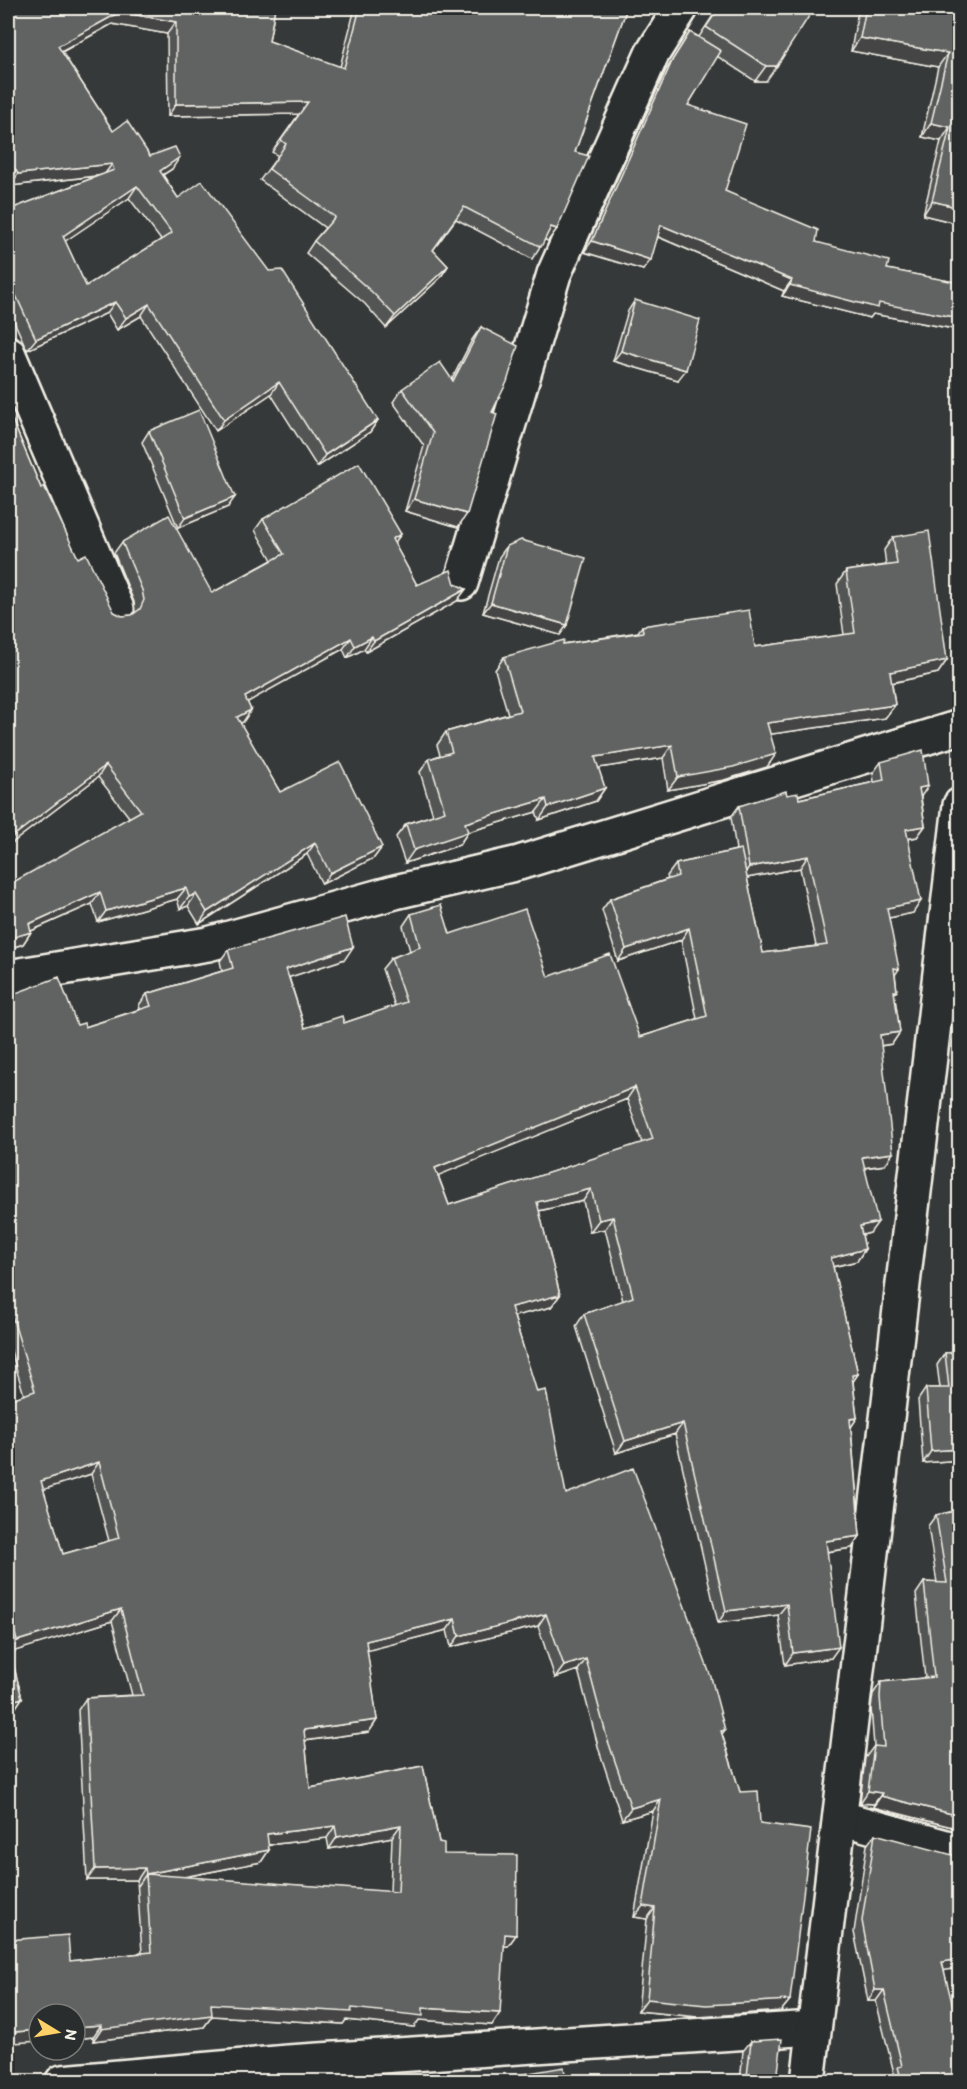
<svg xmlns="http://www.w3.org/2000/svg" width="967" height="2089" font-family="Itim,sans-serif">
  <rect width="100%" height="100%" fill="#363939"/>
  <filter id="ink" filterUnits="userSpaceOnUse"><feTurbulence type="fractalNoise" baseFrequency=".0167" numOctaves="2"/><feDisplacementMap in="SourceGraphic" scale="12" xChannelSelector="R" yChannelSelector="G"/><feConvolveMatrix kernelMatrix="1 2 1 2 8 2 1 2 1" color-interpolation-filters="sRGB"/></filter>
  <g filter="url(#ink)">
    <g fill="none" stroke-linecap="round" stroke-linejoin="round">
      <defs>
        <g id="minor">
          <path d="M946,8L960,11"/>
          <path d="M8,353L117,609"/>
          <path d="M461,583L554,274L652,54L681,8"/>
          <path d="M8,977L208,944L395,892L519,863L960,727"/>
          <path d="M841,1818L960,1851"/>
          <path d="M62,2082L288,2062L814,2028"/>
        </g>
        <path id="secondary" d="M808,2082L960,805"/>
      </defs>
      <!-- minor casing -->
      <use href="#minor" stroke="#f4f1e8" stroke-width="38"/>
      <!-- secondary casing -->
      <use href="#secondary" stroke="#f4f1e8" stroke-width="38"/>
      <!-- minor -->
      <use href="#minor" stroke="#2a2d2e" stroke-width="33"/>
      <!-- secondary -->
      <use href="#secondary" stroke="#2a2d2e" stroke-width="33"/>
    </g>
    <!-- wall -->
    <g fill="#535554" stroke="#f4f1e8" stroke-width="1.5" fill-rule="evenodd">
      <path d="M8,8H275L269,41L340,67L355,8H627L575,152L557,229L548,241L545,239L532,259L456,219L433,250L448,266L440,278L386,328L365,304L306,253L314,241L325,228L260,180L278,156L272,152L299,114L168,116L167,34L112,24L62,52L113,131L150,156L172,169L163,175L178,198L378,420L370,432L317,467L271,394L216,431L141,316L117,330L107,313L27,350L8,308V210L98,176L10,186L8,182ZM129,198L161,240L86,286L65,241Z"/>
      <path d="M718,8H802L766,81H755L717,56L688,105L725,191L816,242L887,269L960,283L959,330L873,314L870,318L782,296L784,291L658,237L643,270L584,252L666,70L690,32L699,37Z"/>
      <path d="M863,8H892L942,16L943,14L960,17V224L923,215L941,141L922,137L938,67L851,51L857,16Z"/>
      <path d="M635,300L678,380L613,361L628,311Z"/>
      <path d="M481,327L492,412L458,527L405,511L424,446L393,402L402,389L452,379L472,340Z"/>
      <path d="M8,410L41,488L78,558L114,612L122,616L132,615L135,612L134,602L114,553L122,542L212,593L272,560L255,530L263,519L401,534L394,543L417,585L455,584L466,589L457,601L366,652L364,649L347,658L343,649L247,702L251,710L243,722L240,723L280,792L382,847L374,858L322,884L307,854L199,924L188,906L180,909L177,899L98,922L92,904L31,931V932L23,944L8,949L129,817L98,777L8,846Z"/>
      <path d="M149,431L228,507L178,528L142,442Z"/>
      <path d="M893,537L947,660L938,673L892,683L895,705L885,718L771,734L767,767L724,780L668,790L663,758L598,768L605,788L596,801L539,820L536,812L468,832L459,845L405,863L396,837L406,824L433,815L420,772L429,759L440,755L437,745L446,732L508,714L495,670L504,657L563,644L638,632L642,626L755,647L844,635L837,584L846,571L886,565L884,550Z"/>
      <path d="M507,546L567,625L560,635L483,613L499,557Z"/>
      <path d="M881,762L921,797L925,826L917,837L908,839L913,913L889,918L897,991L894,994L900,1032L892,1044L881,1046L885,1165L864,1168L870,1233L862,1235L865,1249L857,1261L833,1267L858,1374L853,1381L857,1418L851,1427L860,1536L852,1548L827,1552L831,1658L785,1665L778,1615L718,1623L675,1434L616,1453L576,1326L584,1314L623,1301L605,1229L590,1232L583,1201L539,1211L560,1295L551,1307L514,1316L566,1494L725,1730L722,1734L740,1792L760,1823L790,2000L781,2011L698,2017L638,2011L647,1919L634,1917L653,1811L622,1820L599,1750L578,1670L555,1678L538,1626L451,1647L447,1630L367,1650L377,1720L369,1732L305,1741L310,1788L423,1766L439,1842L444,1854L516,1935L508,1946H504L492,2025L419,2020L414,2027L346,2020L343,2024L212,2016L204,2027L93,2041V2037L75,2039V2014L14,2043L8,2052V1940L70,1961L142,1953L137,1880H87L78,1710L86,1698L132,1695L112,1621L10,1652L22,1698L14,1710L8,1712V1400L24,1395L8,1341V996L77,1025L85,1027L140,1009L139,1005L147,994L222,971L220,961L228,950L345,959L289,977L305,1028L344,1023L395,1006L382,969L391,958L410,951L403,926L411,914L450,934L548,977L640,1037L697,1019L681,940L618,961L602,910L610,899L668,879L667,876L676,864L736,850L731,817L739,806L787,795L799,799L874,782L873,773ZM800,868L816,946L763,953L747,878ZM627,1099L642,1143L449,1205L438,1175ZM91,1474L109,1541L63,1554L43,1489ZM392,1837L390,1892L184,1877L261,1862L269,1850L268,1845L327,1838L329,1849Z"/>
      <path d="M960,1036V1052H957Z"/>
      <path d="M960,1352V1460L923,1463L918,1400L926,1388H940L937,1365L945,1353Z"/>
      <path d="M960,1510V1829L873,1807L874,1804L860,1803L865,1758L874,1746L871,1708L873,1694L881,1682L925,1678L916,1594L924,1582L937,1583L928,1526L936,1515Z"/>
      <path d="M875,1834L953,1895L944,1971L960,2082H892L891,2078L894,2073L876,2001H868L854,1932L867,1845Z"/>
      <path d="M751,2041L777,2080L775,2082H740L743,2051Z"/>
    </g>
    <!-- shaded-wall -->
    <g fill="#444545" stroke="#f4f1e8" stroke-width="1.5">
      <path d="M120,12L176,22L167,34L112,24L50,58L58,46Z"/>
      <path d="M860,38L948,53L938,67L851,51Z"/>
      <path d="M766,66H777L766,81H755Z"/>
      <path d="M308,102L300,114L168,116L176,104Z"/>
      <path d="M931,123L950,127L941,141L922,137Z"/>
      <path d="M180,157L172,169L152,182L160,171Z"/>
      <path d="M112,164L104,175L10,186L18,174Z"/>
      <path d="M137,186L129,198L55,248L63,236Z"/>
      <path d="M932,201L960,208V224L923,215Z"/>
      <path d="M661,225L792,280L784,291L654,235Z"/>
      <path d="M551,227L557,229L548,241L543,239Z"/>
      <path d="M592,241L651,260L643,270L584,252Z"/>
      <path d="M448,266L440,278L386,328L395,316Z"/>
      <path d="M790,285L960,318V330L873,314L870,318L782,296Z"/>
      <path d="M115,302L107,313L27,350L36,339Z"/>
      <path d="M149,304L141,316L117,330L126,318Z"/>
      <path d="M621,351L686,370L678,380L613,361Z"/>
      <path d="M279,382L271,394L216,431L224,420Z"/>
      <path d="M378,420L370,432L317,467L325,455Z"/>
      <path d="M235,497L228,507L178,528L185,518Z"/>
      <path d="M414,499L467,514L458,527L405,511Z"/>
      <path d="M401,534L393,545L392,539Z"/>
      <path d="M466,589L457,601L366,652L374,641Z"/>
      <path d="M491,603L567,625L560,635L483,613Z"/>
      <path d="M372,637L364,649L347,658L355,646Z"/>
      <path d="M351,638L343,649L237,708L245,697Z"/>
      <path d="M947,660L938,673L881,685L890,672Z"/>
      <path d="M895,705L885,718L758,736L767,723Z"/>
      <path d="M251,710L243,722L229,729L237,717Z"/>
      <path d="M672,745L663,758L586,770L595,757Z"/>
      <path d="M776,754L767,767L724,780L668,790L678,777Z"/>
      <path d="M106,765L98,777L8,846V840Z"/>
      <path d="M928,786L920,798L919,788Z"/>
      <path d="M605,788L596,801L539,820L548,807Z"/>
      <path d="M546,799L536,812L468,832L459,845L405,863L414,850L465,823Z"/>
      <path d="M925,826L917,837L898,840L906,829Z"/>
      <path d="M315,843L307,854L199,924L207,912Z"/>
      <path d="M382,847L374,858L322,884L330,873Z"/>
      <path d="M808,856L800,868L741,879L749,867Z"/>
      <path d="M186,888L177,899L98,922L106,911Z"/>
      <path d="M100,892L92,904L24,934L31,932L23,944L8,949V939L29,924Z"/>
      <path d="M196,894L188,906L180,909L189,897Z"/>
      <path d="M921,901L913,913L879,920L887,908Z"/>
      <path d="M689,928L681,940L618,961L626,949Z"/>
      <path d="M353,947L345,959L278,981L286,969Z"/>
      <path d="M894,968L899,969L891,981Z"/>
      <path d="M900,1032L892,1044L872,1047L880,1035Z"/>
      <path d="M635,1087L627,1099L427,1180L435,1168Z"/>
      <path d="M893,1153L885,1165L854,1169L862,1157Z"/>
      <path d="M591,1189L583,1201L529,1213L537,1202Z"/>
      <path d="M613,1217L605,1229L590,1232L599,1220Z"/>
      <path d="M878,1222L870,1233L851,1238L860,1226Z"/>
      <path d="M865,1249L857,1261L823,1269L831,1258Z"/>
      <path d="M560,1295L551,1307L503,1319L511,1307Z"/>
      <path d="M858,1374L850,1386L852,1375Z"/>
      <path d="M857,1418L849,1430L850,1419Z"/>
      <path d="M683,1423L675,1434L616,1453L625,1441Z"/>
      <path d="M960,1449V1460L923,1463L931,1451Z"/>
      <path d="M99,1462L91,1474L33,1493L41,1481Z"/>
      <path d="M860,1536L852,1548L818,1553L826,1541Z"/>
      <path d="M787,1604L778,1615L718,1623L726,1611Z"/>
      <path d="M121,1609L112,1621L9,1653L17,1641Z"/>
      <path d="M546,1614L538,1626L451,1647L459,1636Z"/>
      <path d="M455,1619L447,1630L358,1653L366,1641Z"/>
      <path d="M839,1647L831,1658L785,1665L793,1653Z"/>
      <path d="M586,1659L578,1670L555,1678L564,1666Z"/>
      <path d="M22,1698L14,1710L8,1712V1702Z"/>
      <path d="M377,1720L369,1732L296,1742L304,1730Z"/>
      <path d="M868,1791L882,1793L874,1804L860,1803Z"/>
      <path d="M881,1796L960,1816V1829L873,1807Z"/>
      <path d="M661,1799L653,1811L622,1820L631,1808Z"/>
      <path d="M401,1825L392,1837L329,1849L337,1837Z"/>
      <path d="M335,1826L327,1838L259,1846L267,1834Z"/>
      <path d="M269,1850L261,1862L147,1884L146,1874L138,1886L146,1874Z"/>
      <path d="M145,1868L137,1880H87L95,1869Z"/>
      <path d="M643,1906L655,1908L647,1919L634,1917Z"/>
      <path d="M505,1934L516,1935L508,1946H497Z"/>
      <path d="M960,1959V1968L934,1972L942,1962Z"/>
      <path d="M875,1990H884L876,2001H868Z"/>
      <path d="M647,1999L790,2000L781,2011L698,2017L638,2011Z"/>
      <path d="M211,2004L423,2008L500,2013L492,2025L419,2020L414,2027L346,2020L343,2024L212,2016L204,2027L93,2041L101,2029Z"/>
      <path d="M101,2025L93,2037L75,2039V2027Z"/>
      <path d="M39,2030V2041L14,2043L8,2052V2041L14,2032Z"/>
      <path d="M747,2076L777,2080L775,2082H742Z"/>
    </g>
    <!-- building -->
    <g fill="#616362" stroke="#f4f1e8" stroke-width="1.5" fill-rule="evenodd">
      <path d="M8,8H275L269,41L344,68L360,8H627L575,152L589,156L557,229L551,227L541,247L464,207L433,250L448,266L395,316L373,293L314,241L335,217L269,169L286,144L281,140L308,102L176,104V22L120,12L58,46L113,131L127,121L150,156L175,147L180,157L160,171L178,198L202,181L269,271L282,270L378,420L325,455L279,382L224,420L149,304L126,318L115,302L36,339L8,278V210L114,170L112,164L18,174L8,157ZM137,186L172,233L86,286L63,236Z"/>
      <path d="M719,8H802L811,13L777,66H766L706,27Z"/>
      <path d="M866,8H892L943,16V14L960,17V208L932,201L950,127L931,123L948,53L860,38Z"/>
      <path d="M690,32L721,51L688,105L746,124L725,191L818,230L816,242L889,261L887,269L960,283V318L879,303L878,308L790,285L792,280L661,225L651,260L592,241L673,59Z"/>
      <path d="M635,300L700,320L686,370L621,351Z"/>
      <path d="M481,327L518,346L507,382L492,412L497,414L467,514L414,499L433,433L402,389L440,362L453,381Z"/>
      <path d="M8,410L41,488L44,486L78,558L86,554L114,612L122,616L132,615L140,609L144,600L142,590L122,542L169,515L212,593L284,554L263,519L359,463L401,534L392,539L417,585L451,570L455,584L466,589L374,641L372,637L355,646L351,638L245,697L251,710L237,717L280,792L340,762L382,847L330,873L315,843L207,912L196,894L189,897L186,888L106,911L100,892L29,924L31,932L8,939V885L141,811L106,765L8,840Z"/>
      <path d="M199,410L235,497L185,518L149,431Z"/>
      <path d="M929,531L947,660L890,672L895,705L767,723L776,754L733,767L678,777L672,745L595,757L605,788L548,807L546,799L465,823L468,832L414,850L406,824L445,811L429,759L452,752L446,732L520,711L504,657L564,640L563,644L643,632L642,626L749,610L755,647L855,633L846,571L897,564L893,537Z"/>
      <path d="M521,540L586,558L567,625L491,603L507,546Z"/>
      <path d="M923,750L928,786L919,788L925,826L906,829L921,901L887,908L899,969L894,968L897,991H894L900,1032L880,1035L893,1153L862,1157L878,1222L860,1226L865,1249L831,1258L858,1374L852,1375L857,1418L850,1419L860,1536L826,1541L839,1647L793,1653L787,1604L726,1611L683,1423L625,1441L584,1314L633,1297L613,1217L599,1220L591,1189L537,1202L560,1295L511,1307L537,1392L546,1390L566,1494L633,1468L711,1677L725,1730L721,1731L740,1792L758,1791L760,1823L811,1830L790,2000L706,2005L647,1999L655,1908L643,1906L661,1799L631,1808L607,1738L586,1659L564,1666L546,1614L459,1636L455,1619L366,1641L377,1720L304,1730L310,1788L423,1766L439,1842L444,1843V1854L517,1855L516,1935L505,1934L500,2013L423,2008V2016L352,2008L351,2012L211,2004L212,2015L101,2029V2025L75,2027V2014H39V2030L14,2032V2043H8V1940L68,1935L70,1961L151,1952L146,1874L398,1892L401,1825L337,1837L335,1826L267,1834L269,1850L146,1874L145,1868L95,1869L86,1698L143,1695L121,1609L17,1641L8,1608V1400L35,1391L8,1303V996L59,977L77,1025L84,1023L85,1027L151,1006L147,994L233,968L228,950L345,917L353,947L286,969L305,1028L342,1016L344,1023L406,1002L391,958L420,947L411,914L441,905L450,934L525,909L548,977L610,954L640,1037L707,1016L689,928L626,949L610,899L678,876L676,864L741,849L763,953L827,945L808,856L749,867L739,806L786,791L787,795L798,793L799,799L884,780L881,762ZM635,1087L653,1139L449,1205L435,1168ZM99,1462L119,1538L63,1554L41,1481Z"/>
      <path d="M960,1352V1449L931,1451L926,1388H949L945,1353Z"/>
      <path d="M960,1510V1816L881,1796L882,1793L868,1791L874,1746L884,1747L880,1697L881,1682L934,1677L924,1582L947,1583L936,1515Z"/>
      <path d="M8,1644L22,1698L8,1702Z"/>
      <path d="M875,1834L960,1857L953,1895L960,1894V1959L942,1962L955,2015H960V2047H958L960,2053V2082H902L898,2067L902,2066L884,1990H875L862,1921Z"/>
      <path d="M782,2039L777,2080L747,2076L751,2041Z"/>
      <path d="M564,2067L566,2082H455L487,2075L488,2080Z"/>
      <path d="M330,2080V2082H313Z"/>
    </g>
  </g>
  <!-- margin -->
  <rect width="967" height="2089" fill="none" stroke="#2a2d2e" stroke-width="30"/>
  <rect x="15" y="15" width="937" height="2059" fill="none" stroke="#f4f1e8" stroke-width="2" filter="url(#ink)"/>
  <!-- north arrow -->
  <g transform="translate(57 2032) rotate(101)"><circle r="28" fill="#2a2d2e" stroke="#7b7b78" stroke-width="1.5"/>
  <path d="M0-4.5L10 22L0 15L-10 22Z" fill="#ffd166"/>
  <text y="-9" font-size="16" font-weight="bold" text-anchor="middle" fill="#f4f1e8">N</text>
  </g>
</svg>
